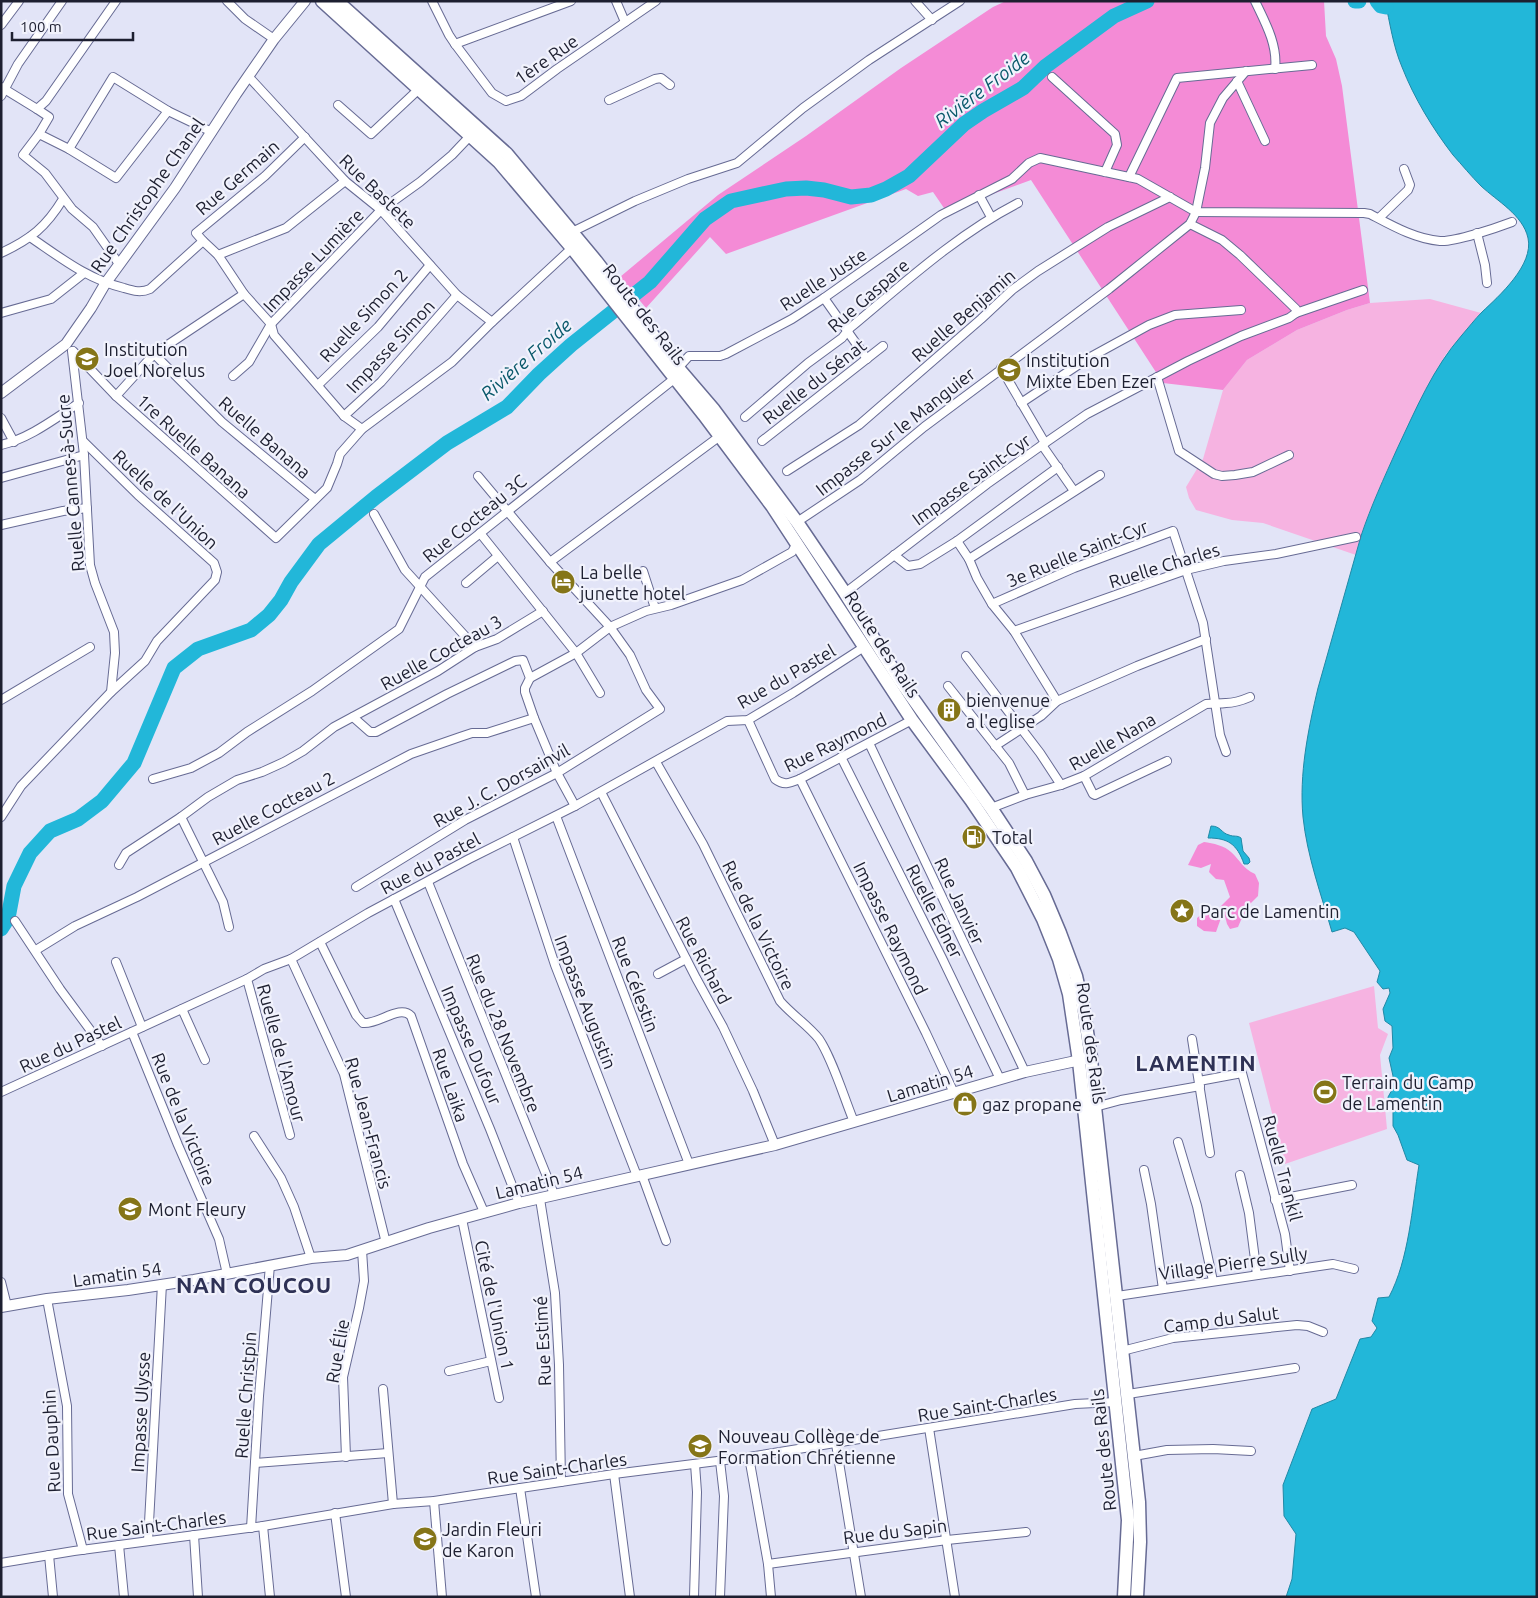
<svg xmlns="http://www.w3.org/2000/svg" width="1538" height="1598" font-family="Ubuntu,sans-serif">
  <rect width="100%" height="100%" fill="#e2e4f7"/>
  <!-- green -->
  <g fill="#f6b3e1">
    <path d="M1430,299L1481,313L1446,354L1432,378L1385,475L1369,513L1356,555L1263,523L1232,520L1196,510L1189,498L1186,487L1203,459L1223,390L1247,360L1297,330L1347,310L1370,303Z"/>
    <path d="M1374,986L1378,1028L1388,1034L1380,1055L1387,1129L1285,1164L1249,1023Z"/>
  </g>
  <!-- forest -->
  <g fill="#f48bd6">
    <path d="M1006,1H1324L1326,36L1336,59L1342,86L1370,303L1347,310L1297,330L1247,360L1223,390L1163,383L1031,180L946,211L933,192L918,196L906,189L726,254L710,237L646,308L620,277L718,195L806,136L901,68L993,7Z"/>
    <path d="M1204,842C1213,843 1225,846 1231,852C1241,861 1242,868 1255,874L1259,883L1258,896L1250,904L1247,914L1241,920L1238,927L1230,929L1227,924L1225,916L1221,918L1216,932L1204,931L1197,926V918L1208,909H1218L1230,897L1224,880L1216,879L1209,872L1211,864L1201,868L1188,865L1198,845Z"/>
  </g>
  <!-- water -->
  <g fill="#22b7d9" stroke="#2089a6">
    <path d="M1385,1H1537V1597H1286L1292,1579L1296,1534L1284,1516L1283,1485L1312,1409L1336,1399L1360,1339L1371,1337L1377,1328L1372,1321L1378,1298L1389,1297C1409,1259 1412,1208 1419,1165L1407,1160L1398,1135L1393,1126V1112L1390,1108L1388,1097L1392,1090L1393,1076L1389,1058L1393,1048L1392,1026L1385,1021L1383,1009L1390,993L1389,988L1383,989L1377,982L1380,971L1354,932L1345,928L1332,932C1321,894 1307,856 1303,817C1299,774 1308,730 1318,688L1361,536C1371,506 1384,478 1397,449C1416,409 1433,368 1462,335C1469,327 1475,319 1482,312C1499,296 1534,265 1528,238C1523,215 1497,201 1481,186C1471,176 1462,165 1453,155C1433,129 1414,98 1402,67C1393,46 1390,23 1385,1Z"/>
    <path d="M1211,826C1221,826 1221,833 1229,835C1234,837 1237,835 1241,838L1243,851L1249,858L1250,862L1248,864H1244C1237,844 1228,838 1208,838Z"/>
  </g>
  <g fill="none" stroke-linecap="round" stroke-linejoin="round">
    <!-- river -->
    <g stroke="#22b7d9" stroke-width="15">
      <path d="M1355,1H1359"/>
      <path d="M1377,1L1381,6L1386,7"/>
      <path d="M1,929L8,918L14,886L30,853L50,831L78,819L102,801L134,763L174,668L198,649L251,630L269,615L281,600L291,582L319,544L376,497L447,443L507,407L539,374L571,345L650,282L705,219L731,201L786,189L806,188L824,190L851,197L871,195L886,189L909,176L964,124L983,111L1023,88L1046,66L1114,16L1147,1"/>
    </g>
    <defs>
      <g id="minor">
        <path d="M227,1L245,19L274,39"/>
        <path d="M432,1L449,35L455,44L492,93L506,101L521,96L557,69L656,1"/>
        <path d="M616,1L625,22"/>
        <path d="M915,1L932,20"/>
        <path d="M1255,1C1265,22 1278,45 1275,69"/>
        <path d="M1,25L19,1"/>
        <path d="M455,44L571,1"/>
        <path d="M248,76L345,181L381,210L457,295L492,322"/>
        <path d="M1052,77L1115,134L1117,145L1105,172"/>
        <path d="M1237,81L1265,141"/>
        <path d="M1,87L37,109"/>
        <path d="M1,96L18,64L62,1"/>
        <path d="M609,100L655,79L661,78L670,85"/>
        <path d="M338,105L371,134L419,89"/>
        <path d="M39,134L49,117L37,109L46,101L116,1"/>
        <path d="M69,149L113,77L168,111L212,132"/>
        <path d="M1129,177L1177,78L1312,65"/>
        <path d="M979,195L991,217"/>
        <path d="M1379,218L1408,190L1410,185L1404,169"/>
        <path d="M572,232L635,201L688,179L737,163L803,108L869,60L960,1"/>
        <path d="M1477,233L1485,265L1487,283"/>
        <path d="M30,237C61,258 87,279 124,288C134,291 141,293 150,289L203,241L196,233L265,176L305,137"/>
        <path d="M203,241L218,255L244,294L271,324L274,335L344,416L362,429"/>
        <path d="M1,253C31,239 46,227 63,199"/>
        <path d="M218,255L286,228L345,181"/>
        <path d="M119,264L93,227L72,209L45,173L23,155L39,134L69,149L116,178L168,111"/>
        <path d="M824,298L867,359"/>
        <path d="M1,313L51,299L84,273"/>
        <path d="M1296,313L1363,290"/>
        <path d="M73,351L116,396L276,538L327,488L337,464L340,454L362,429L452,362L492,322L572,248"/>
        <path d="M154,354L222,422L315,499"/>
        <path d="M678,368L689,356H720L726,354L792,319L824,298L941,215L1012,179L1029,163L1040,158L1138,179L1196,212L1364,213L1370,214C1391,225 1415,239 1440,241C1455,242 1496,228 1512,222"/>
        <path d="M233,376L249,362L271,324L381,210L420,182L452,155L471,135"/>
        <path d="M1157,377L1179,451L1214,474L1222,476L1235,475L1253,472L1289,455"/>
        <path d="M318,385L378,327L430,265"/>
        <path d="M116,396L154,354L244,294"/>
        <path d="M1021,403L1087,359L1149,325L1175,315L1241,310"/>
        <path d="M344,416L381,382L457,295"/>
        <path d="M745,417L808,363L842,338L850,328C903,284 956,235 1018,203"/>
        <path d="M1,418L14,442"/>
        <path d="M83,441L138,495L214,563L217,572L215,580L157,641L145,661L111,692"/>
        <path d="M762,441L883,346"/>
        <path d="M1045,443L1087,414L1188,361L1241,336L1289,318L1296,313V309L1240,255L1222,240L1190,224"/>
        <path d="M1,445C30,438 54,419 79,403"/>
        <path d="M1042,445L1074,491"/>
        <path d="M787,471L859,425L981,319L1012,290L1038,271L1108,227L1170,197"/>
        <path d="M1,478L84,455"/>
        <path d="M374,514L405,570L475,647"/>
        <path d="M797,522L860,480L924,427L1109,289L1190,224L1196,212L1205,168L1210,123L1223,98L1246,71"/>
        <path d="M1,525L63,511L87,508"/>
        <path d="M480,533L576,653L600,693"/>
        <path d="M957,541L969,559L977,578L992,604L1014,631L1057,701"/>
        <path d="M894,555L908,566L920,564L957,541L1058,467"/>
        <path d="M969,559L1100,475"/>
        <path d="M550,562L720,436"/>
        <path d="M643,571L655,608"/>
        <path d="M466,583L498,556"/>
        <path d="M845,593L987,484L1045,443L1001,368"/>
        <path d="M992,604L1074,568L1173,531L1203,623L1220,735L1226,752"/>
        <path d="M1014,631L1186,570L1224,561L1276,554L1356,537"/>
        <path d="M966,656L1040,753L1061,785"/>
        <path d="M530,678L576,653L610,627L646,611L671,605L742,580L792,552L797,543"/>
        <path d="M948,686L1009,763L1025,795"/>
        <path d="M1,700L90,647"/>
        <path d="M353,717L370,732H376L447,694L515,661L523,660L530,678L525,688V692L534,718L557,773L575,806"/>
        <path d="M748,720L775,779C784,786 790,783 800,779L912,720"/>
        <path d="M869,743L1025,1072"/>
        <path d="M995,746L1041,716L1057,701L1137,666L1206,639"/>
        <path d="M841,757L942,958L1000,1079"/>
        <path d="M656,762L703,844L780,1001C791,1014 809,1026 819,1039C833,1060 844,1098 854,1122"/>
        <path d="M1084,776L1093,794L1095,795L1167,761"/>
        <path d="M153,779L191,768L219,753L247,732L312,691L399,629L425,577L674,379"/>
        <path d="M800,779L926,1033L954,1093"/>
        <path d="M601,792L696,978L723,1027L753,1091L775,1145"/>
        <path d="M991,808L1025,795L1061,785L1084,776L1206,704C1214,703 1219,704 1226,703C1235,703 1243,700 1250,697"/>
        <path d="M556,816L689,1164"/>
        <path d="M1,817L21,786L111,692L115,653L114,632L95,583L90,565L84,455L72,351"/>
        <path d="M181,817L223,902L229,927"/>
        <path d="M513,837L555,965L637,1176"/>
        <path d="M119,865L126,853L181,817L208,797L237,780L262,772L284,762L303,751L334,727L438,671L475,647L497,639L543,611"/>
        <path d="M428,882L554,1194"/>
        <path d="M356,887L465,820L557,773L660,709L646,690L630,655L610,627L550,562L478,476"/>
        <path d="M394,899L490,1129L519,1203"/>
        <path d="M15,921L60,989L102,1046"/>
        <path d="M320,942L356,1015L363,1023C378,1025 400,1004 411,1016L463,1164L484,1212"/>
        <path d="M36,950L75,926L137,897L411,754L460,737L472,733H487L534,718"/>
        <path d="M291,959L344,1074L386,1243"/>
        <path d="M116,962L142,1027"/>
        <path d="M658,974L686,959"/>
        <path d="M247,979L290,1135"/>
        <path d="M182,1009L205,1060"/>
        <path d="M132,1032L178,1145L219,1239L227,1274"/>
        <path d="M1192,1039L1210,1153"/>
        <path d="M1199,1081L1242,1073L1285,1234L1290,1271"/>
        <path d="M1,1092L247,979L264,969L291,959L368,913L469,859L575,806L727,721L748,720L793,693L864,647"/>
        <path d="M1095,1107L1121,1100L1200,1086"/>
        <path d="M254,1136L281,1178L294,1207L311,1258"/>
        <path d="M1178,1142L1197,1206L1213,1281"/>
        <path d="M1144,1170L1151,1204L1163,1289"/>
        <path d="M642,1175L666,1241"/>
        <path d="M1240,1175L1249,1213L1257,1275"/>
        <path d="M540,1199L555,1293L559,1365L561,1482"/>
        <path d="M1275,1200L1352,1185"/>
        <path d="M462,1219L499,1398"/>
        <path d="M1,1282L7,1306"/>
        <path d="M1117,1296L1333,1264L1354,1269"/>
        <path d="M47,1299L67,1406L68,1494L83,1550"/>
        <path d="M1122,1351L1173,1338L1297,1325L1308,1326L1323,1332"/>
        <path d="M449,1371L491,1361"/>
        <path d="M383,1389L393,1504"/>
        <path d="M1128,1394L1295,1368"/>
        <path d="M929,1428L955,1597"/>
        <path d="M836,1444L861,1597"/>
        <path d="M1134,1456L1167,1450L1213,1449L1251,1451"/>
        <path d="M346,1457L343,1377L359,1308L364,1281L362,1250"/>
        <path d="M749,1457L768,1564L771,1597"/>
        <path d="M720,1461L724,1496L720,1597"/>
        <path d="M255,1463L388,1453"/>
        <path d="M614,1474L630,1597"/>
        <path d="M520,1488L536,1597"/>
        <path d="M434,1501L442,1597"/>
        <path d="M335,1513L346,1597"/>
        <path d="M263,1526L270,1597"/>
        <path d="M251,1528L259,1396L270,1265"/>
        <path d="M194,1535L198,1597"/>
        <path d="M148,1541L162,1284"/>
        <path d="M119,1545L124,1597"/>
        <path d="M49,1555L53,1597"/>
        <path d="M1,1563L74,1551L263,1526L393,1504L434,1501L614,1474L749,1457L1075,1404L1116,1402"/>
        <path d="M768,1564L947,1540L1026,1532"/>
        <path d="M694,1597L697,1492L695,1464"/>
      </g>
      <g id="tertiary">
        <path d="M1,393L66,344L91,308L105,284L175,188L236,94L274,39L305,1"/>
        <path d="M1,1307L47,1299L128,1290L194,1280L311,1258L347,1255L429,1228L519,1203L775,1145L1025,1072L1085,1059"/>
      </g>
      <g id="primary">
        <path d="M322,1L499,162L572,248L704,415L772,506L912,720L971,800L1017,868L1043,919L1059,959L1069,994L1079,1061L1128,1520L1124,1597"/>
        <path d="M337,1L507,154L596,261L678,368L714,410L797,522L845,593L899,679L991,808L1026,861L1044,895L1060,933L1076,976L1084,1012L1091,1058L1095,1107L1139,1502L1140,1542L1137,1597"/>
      </g>
    </defs>
    <!-- minor casing -->
    <use href="#minor" stroke="#676b94" stroke-width="10"/>
    <!-- tertiary casing -->
    <use href="#tertiary" stroke="#676b94" stroke-width="12"/>
    <!-- primary casing -->
    <use href="#primary" stroke="#676b94" stroke-width="15"/>
    <!-- minor -->
    <use href="#minor" stroke="#fff" stroke-width="8"/>
    <!-- tertiary -->
    <use href="#tertiary" stroke="#fff" stroke-width="10"/>
    <!-- primary -->
    <use href="#primary" stroke="#fff" stroke-width="12"/>
  </g>
  <!-- icons -->
  <defs>
    <symbol id="school-disc" viewBox="-11 -11 22 22"><circle r="9.5" fill="#857518" stroke="#f1f2fc"/><path d="M0-5L7-2L0 1L-7-2ZM-4 1L0 2.5L4 1V4Q0 6-4 4Z" fill="#fff"/></symbol>
    <symbol id="hotel-disc" viewBox="-11 -11 22 22"><circle r="9.5" fill="#857518" stroke="#f1f2fc"/><path d="M-6-4.5h1.5V1H6V5H4.5V3h-9V5H-6ZM-4 0a1.8 1.8 0 1 1 3.6 0ZM.5 0V-2.5h3Q6-2.5 6 0Z" fill="#fff"/></symbol>
    <symbol id="building-disc" viewBox="-11 -11 22 22"><circle r="9.5" fill="#857518" stroke="#f1f2fc"/><path d="M-4-6H4V6H1V3H-1V6H-4ZM-2.5-4.3h1.7v1.8h-1.7ZM.8-4.3h1.7v1.8H.8ZM-2.5-1h1.7V.8h-1.7ZM.8-1h1.7V.8H.8Z" fill="#fff"/></symbol>
    <symbol id="fuel-disc" viewBox="-11 -11 22 22"><circle r="9.5" fill="#857518" stroke="#f1f2fc"/><path d="M-5.5-6h7V0h2V4h1.3V-2.5L3-4.5l.8-.8L6-3V5H2.5V1h-1V6h-7ZM-4.2-4.7v3.2H.2V-4.7Z" fill="#fff"/></symbol>
    <symbol id="sight-disc" viewBox="-11 -11 22 22"><circle r="9.5" fill="#857518" stroke="#f1f2fc"/><path d="M0-6L1.8-2.2L6-1.7L2.9 1.2L3.7 5.4L0 3.3L-3.7 5.4L-2.9 1.2L-6-1.7L-1.8-2.2Z" fill="#fff"/></symbol>
    <symbol id="stadium-disc" viewBox="-11 -11 22 22"><circle r="9.5" fill="#857518" stroke="#f1f2fc"/><path d="M0-5a6.5 5 0 1 0 0 10a6.5 5 0 1 0 0-10ZM-3.5-1.8h7v3.6h-7Z" fill="#fff"/></symbol>
    <symbol id="shop-disc" viewBox="-11 -11 22 22"><circle r="9.5" fill="#857518" stroke="#f1f2fc"/><path d="M-5-2.5h2.3a2.7 3.5 0 0 1 5.4 0H5L5.5 6h-11ZM-1.5-2.5h3a1.5 2.3 0 0 0-3 0Z" fill="#fff"/></symbol>
  </defs>
  <g fill-rule="evenodd">
    <use href="#school-disc" x="73" y="345" width="28" height="28"/>
    <use href="#school-disc" x="995" y="356" width="28" height="28"/>
    <use href="#hotel-disc" x="549" y="568" width="28" height="28"/>
    <use href="#building-disc" x="935" y="696" width="28" height="28"/>
    <use href="#fuel-disc" x="960" y="823" width="28" height="28"/>
    <use href="#sight-disc" x="1168" y="897" width="28" height="28"/>
    <use href="#stadium-disc" x="1311" y="1078" width="28" height="28"/>
    <use href="#shop-disc" x="951" y="1090" width="28" height="28"/>
    <use href="#school-disc" x="116" y="1195" width="28" height="28"/>
    <use href="#school-disc" x="686" y="1432" width="28" height="28"/>
    <use href="#school-disc" x="411" y="1525" width="28" height="28"/>
  </g>
  <g text-anchor="middle" dominant-baseline="central" stroke-width="4.5" stroke-linejoin="round" paint-order="stroke">
    <!-- street labels -->
    <g font-size="18" fill="#1d1f30" stroke="#f1f2fc">
      <text transform="translate(546 59) rotate(-35)">1ère Rue</text>
      <text transform="translate(237 177) rotate(-41)">Rue Germain</text>
      <text transform="translate(378 191) rotate(44)">Rue Bastete</text>
      <text transform="translate(147 195) rotate(-55)">Rue Christophe Chanel</text>
      <text transform="translate(313 260) rotate(-46)">Impasse Lumière</text>
      <text transform="translate(823 279) rotate(-33)">Ruelle Juste</text>
      <text transform="translate(868 295) rotate(-41)">Rue Gaspare</text>
      <text transform="translate(645 314) rotate(52)">Route des Rails</text>
      <text transform="translate(363 315) rotate(-47)">Ruelle Simon 2</text>
      <text transform="translate(963 315) rotate(-41)">Ruelle Benjamin</text>
      <text transform="translate(390 346) rotate(-47)">Impasse Simon</text>
      <text transform="translate(814 381) rotate(-38)">Ruelle du Sénat</text>
      <text transform="translate(895 431) rotate(-38)">Impasse Sur le Manguier</text>
      <text transform="translate(265 437) rotate(41)">Ruelle Banana</text>
      <text transform="translate(194 446) rotate(42)">1re Ruelle Banana</text>
      <text transform="translate(971 479) rotate(-36)">Impasse Saint-Cyr</text>
      <text transform="translate(70 483) rotate(-95)">Ruelle Cannes-à-Sucre</text>
      <text transform="translate(166 499) rotate(43)">Ruelle de l'Union</text>
      <text transform="translate(474 518) rotate(-39)">Rue Cocteau 3C</text>
      <text transform="translate(1077 553) rotate(-22)">3e Ruelle Saint-Cyr</text>
      <text transform="translate(1164 565) rotate(-17)">Ruelle Charles</text>
      <text transform="translate(883 644) rotate(57)">Route des Rails</text>
      <text transform="translate(441 652) rotate(-29)">Ruelle Cocteau 3</text>
      <text transform="translate(786 676) rotate(-30)">Rue du Pastel</text>
      <text transform="translate(1112 741) rotate(-30)">Ruelle Nana</text>
      <text transform="translate(835 742) rotate(-26)">Rue Raymond</text>
      <text transform="translate(501 785) rotate(-29)">Rue J. C. Dorsainvil</text>
      <text transform="translate(273 808) rotate(-28)">Ruelle Cocteau 2</text>
      <text transform="translate(430 863) rotate(-28)">Rue du Pastel</text>
      <text transform="translate(960 901) rotate(65)">Rue Janvier</text>
      <text transform="translate(935 911) rotate(63)">Ruelle Edner</text>
      <text transform="translate(759 925) rotate(64)">Rue de la Victoire</text>
      <text transform="translate(891 928) rotate(64)">Impasse Raymond</text>
      <text transform="translate(704 960) rotate(62)">Rue Richard</text>
      <text transform="translate(636 984) rotate(69)">Rue Célestin</text>
      <text transform="translate(586 1002) rotate(69)">Impasse Augustin</text>
      <text transform="translate(504 1033) rotate(68)">Rue du 28 Novembre</text>
      <text transform="translate(1092 1043) rotate(82)">Route des Rails</text>
      <text transform="translate(70 1044) rotate(-25)">Rue du Pastel</text>
      <text transform="translate(472 1045) rotate(67)">Impasse Dufour</text>
      <text transform="translate(282 1053) rotate(75)">Ruelle de l'Amour</text>
      <text transform="translate(930 1083) rotate(-17)">Lamatin 54</text>
      <text transform="translate(451 1085) rotate(71)">Rue Laika</text>
      <text transform="translate(184 1119) rotate(68)">Rue de la Victoire</text>
      <text transform="translate(369 1123) rotate(75)">Rue Jean-Francis</text>
      <text transform="translate(1283 1168) rotate(75)">Ruelle Trankil</text>
      <text transform="translate(539 1182) rotate(-14)">Lamatin 54</text>
      <text transform="translate(1233 1263) rotate(-8)">Village Pierre Sully</text>
      <text transform="translate(117 1274) rotate(-8)">Lamatin 54</text>
      <text transform="translate(495 1305) rotate(78)">Cité de l'Union 1</text>
      <text transform="translate(1221 1319) rotate(-7)">Camp du Salut</text>
      <text transform="translate(542 1341) rotate(-93)">Rue Estimé</text>
      <text transform="translate(337 1351) rotate(-80)">Rue Élie</text>
      <text transform="translate(245 1395) rotate(-86)">Ruelle Christpin</text>
      <text transform="translate(987 1404) rotate(-9)">Rue Saint-Charles</text>
      <text transform="translate(140 1412) rotate(-87)">Impasse Ulysse</text>
      <text transform="translate(51 1441) rotate(-93)">Rue Dauphin</text>
      <text transform="translate(1103 1450) rotate(-96)">Route des Rails</text>
      <text transform="translate(557 1468) rotate(-8)">Rue Saint-Charles</text>
      <text transform="translate(156 1525) rotate(-7)">Rue Saint-Charles</text>
      <text transform="translate(895 1531) rotate(-7)">Rue du Sapin</text>
    </g>
    <!-- poi labels -->
    <g font-size="18" fill="#1d1f30" stroke="#f1f2fc" text-anchor="start">
      <text x="104" y="349">Institution<tspan x="104" dy="21">Joel Norelus</tspan></text>
      <text x="1026" y="360">Institution<tspan x="1026" dy="21">Mixte Eben Ezer</tspan></text>
      <text x="580" y="572">La belle<tspan x="580" dy="21">junette hotel</tspan></text>
      <text x="966" y="700">bienvenue<tspan x="966" dy="21">a l'eglise</tspan></text>
      <text x="992" y="837">Total</text>
      <text x="1200" y="911">Parc de Lamentin</text>
      <text x="1342" y="1082">Terrain du Camp<tspan x="1342" dy="21">de Lamentin</tspan></text>
      <text x="982" y="1104">gaz propane</text>
      <text x="148" y="1209">Mont Fleury</text>
      <text x="718" y="1436">Nouveau Collège de<tspan x="718" dy="21">Formation Chrétienne</tspan></text>
      <text x="442" y="1529">Jardin Fleuri<tspan x="442" dy="21">de Karon</tspan></text>
    </g>
    <!-- water labels -->
    <g font-size="19" font-style="italic" fill="#0a596b" stroke="#f1f2fc">
      <text transform="translate(982 89) rotate(-37)">Rivière Froide</text>
      <text transform="translate(526 359) rotate(-41)">Rivière Froide</text>
    </g>
    <!-- district labels -->
    <g font-size="22" font-weight="bold" letter-spacing="1" fill="#2e3155" stroke="#f1f2fc">
      <text x="1196" y="1062">LAMENTIN</text>
      <text x="254" y="1284">NAN COUCOU</text>
    </g>
  </g>
  <!-- border -->
  <rect width="1538" height="1598" fill="none" stroke="#1d1f30" stroke-width="5"/>
  <!-- scale -->
  <path d="M12 32v8h121v-8" fill="none" stroke="#1d1f30" stroke-width="2.5"/>
  <text x="20" y="32" font-size="15" fill="#1d1f30" stroke="#f1f2fc" stroke-width="4" paint-order="stroke">100 m</text>
</svg>
